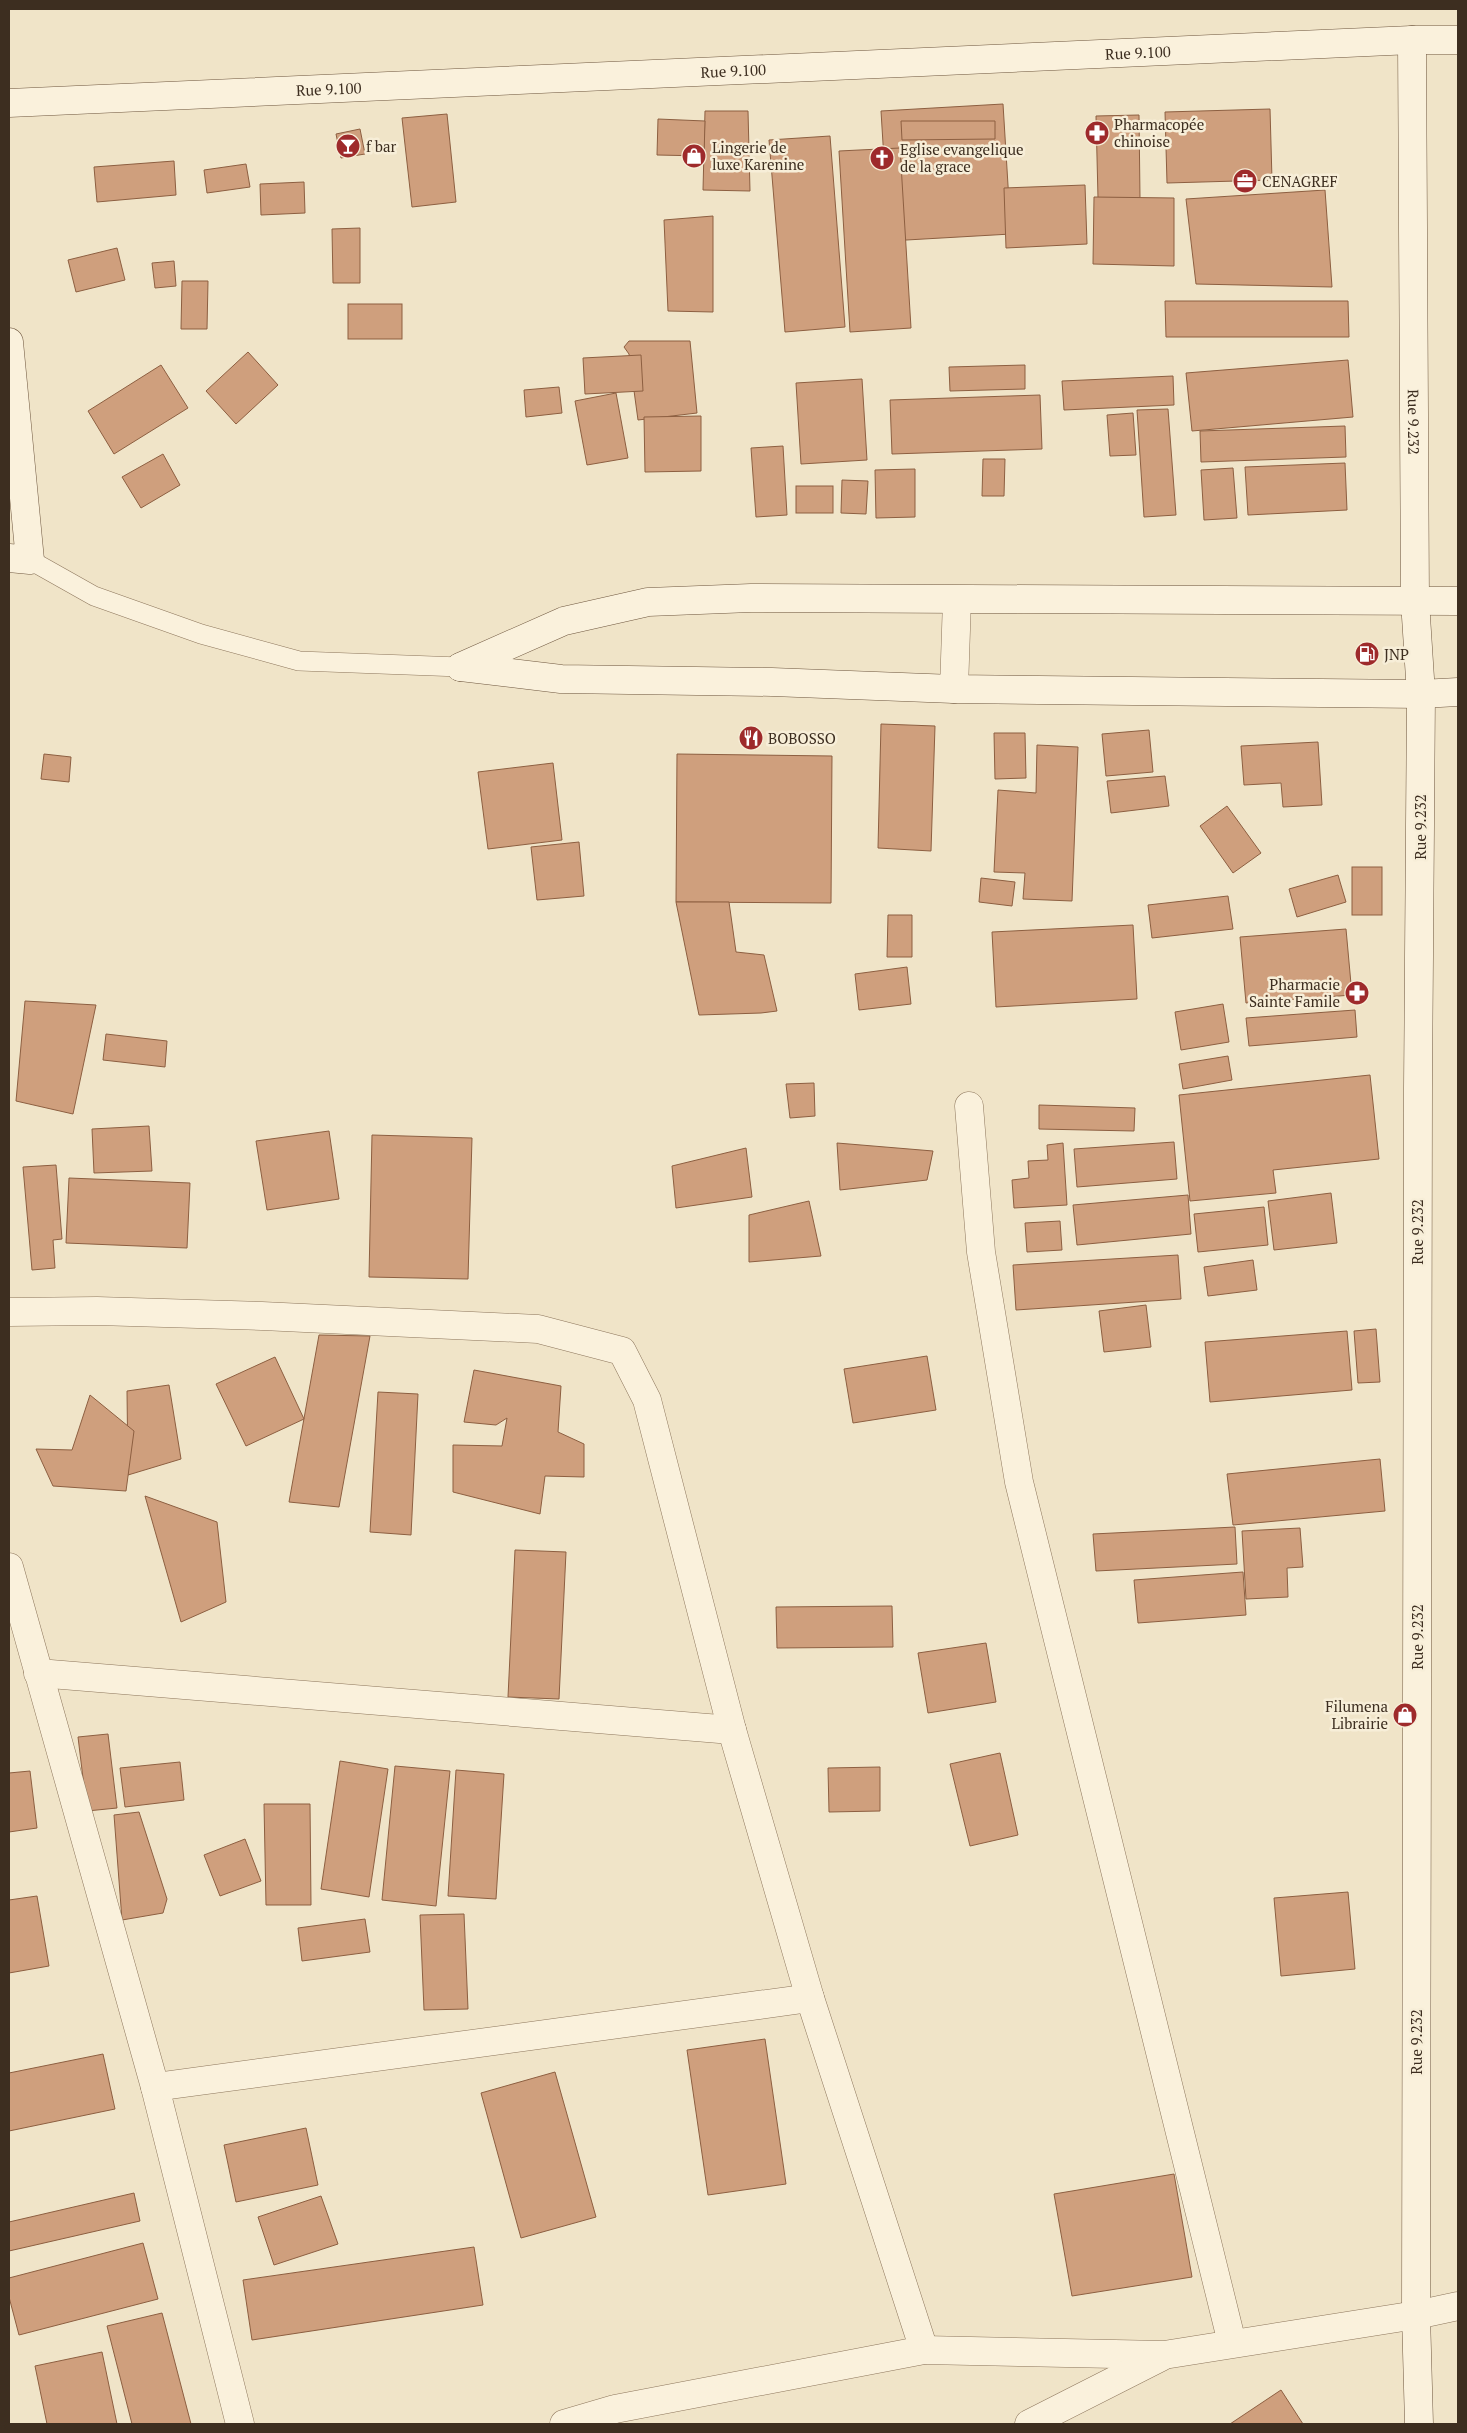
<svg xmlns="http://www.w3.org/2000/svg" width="1467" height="2433" font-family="'PT Serif',serif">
  <rect width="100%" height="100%" fill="#f0e4c8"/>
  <!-- building -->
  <g fill="#cf9f7d" stroke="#8d5f41">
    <path d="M1003,104L1011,234L889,241L881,111Z"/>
    <path d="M1270,109L1272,180L1167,183L1165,112Z"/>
    <path d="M705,111H748L750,191L703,190Z"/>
    <path d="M447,114L456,202L412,207L402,118Z"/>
    <path d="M1139,115L1140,198H1098L1096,116Z"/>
    <path d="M658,119L705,121L704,156L657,155Z"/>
    <path d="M901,121H995V139L902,140Z"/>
    <path d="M360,129L365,154L341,158L336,134Z"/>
    <path d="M830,136L845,327L785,332L769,140Z"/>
    <path d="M900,148L911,328L850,332L839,151Z"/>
    <path d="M174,161L176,195L97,202L94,167Z"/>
    <path d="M246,164L250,187L207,193L204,170Z"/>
    <path d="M304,182L305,213L261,215L260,184Z"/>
    <path d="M1085,185L1087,244L1006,248L1004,188Z"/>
    <path d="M1325,190L1332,287L1196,284L1186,199Z"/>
    <path d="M1094,197L1174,198V266L1093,264Z"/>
    <path d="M713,216V312L668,311L664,220Z"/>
    <path d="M360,228V283H333L332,229Z"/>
    <path d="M117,248L125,280L76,292L68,260Z"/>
    <path d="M174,261L176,286L155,288L152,263Z"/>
    <path d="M182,281H208L207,329H181Z"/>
    <path d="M1165,301H1348L1349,337H1166Z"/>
    <rect x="348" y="304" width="54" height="35"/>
    <path d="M629,341H690L697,413L638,420L629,354L624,347Z"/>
    <path d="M248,352L278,385L236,424L206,391Z"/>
    <path d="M641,355L643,391L585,394L583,358Z"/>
    <path d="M1348,360L1353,417L1192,431L1186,373Z"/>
    <path d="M161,365L188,408L114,454L88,411Z"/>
    <path d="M1025,365V389L950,391L949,367Z"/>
    <path d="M1173,376L1174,405L1064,410L1062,381Z"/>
    <path d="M862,379L867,460L801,464L796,383Z"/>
    <path d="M559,387L562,413L526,417L524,390Z"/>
    <path d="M616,393L628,458L587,465L575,401Z"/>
    <path d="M1040,395L1042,449L892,454L890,400Z"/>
    <path d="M1168,409L1176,515L1144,517L1137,410Z"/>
    <path d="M1133,413L1136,455L1110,456L1107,415Z"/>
    <path d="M701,416V471L645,472L644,417Z"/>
    <path d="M1345,426L1346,457L1201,462L1200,431Z"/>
    <path d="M783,446L787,515L756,517L751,448Z"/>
    <path d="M163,454L180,485L141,508L122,477Z"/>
    <path d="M983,459H1005L1004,496H982Z"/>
    <path d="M1345,463L1347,510L1248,515L1245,467Z"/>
    <path d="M1233,468L1237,518L1204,520L1201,470Z"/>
    <path d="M915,469V517L876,518L875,470Z"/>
    <path d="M842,480L868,481L866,514L841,513Z"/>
    <rect x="796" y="486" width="37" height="27"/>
    <path d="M881,724L935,726L931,851L878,848Z"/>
    <path d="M1149,730L1153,772L1106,776L1102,734Z"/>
    <path d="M994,733H1025L1026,778L995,779Z"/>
    <path d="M1318,742L1322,805L1283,807L1281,783L1244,785L1241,746Z"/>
    <path d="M1037,745L1078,747L1072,901L1023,899L1025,873L994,872L998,790L1036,793Z"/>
    <path d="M44,754L71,757L69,782L41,779Z"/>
    <path d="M677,754L832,756L831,903L676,902Z"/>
    <path d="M553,763L562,840L488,849L478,772Z"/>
    <path d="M1165,776L1169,806L1111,813L1107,781Z"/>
    <path d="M1227,806L1261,853L1233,873L1200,826Z"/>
    <path d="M579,842L584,896L537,900L531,847Z"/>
    <rect x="1352" y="867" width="30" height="48"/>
    <path d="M1338,875L1346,902L1297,917L1289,889Z"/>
    <path d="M981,878L1015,882L1012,906L979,902Z"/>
    <path d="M1228,896L1233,929L1152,938L1148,905Z"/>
    <path d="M676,902H729L736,952L764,955L777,1011L761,1013L699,1015Z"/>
    <path d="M888,915H912V957H887Z"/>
    <path d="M1133,925L1137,999L996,1007L992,932Z"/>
    <path d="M1346,929L1352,995L1246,1003L1240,937Z"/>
    <path d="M907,967L911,1004L859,1010L855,974Z"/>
    <path d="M25,1001L96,1005L73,1114L16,1101Z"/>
    <path d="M1223,1004L1229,1042L1181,1050L1175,1012Z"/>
    <path d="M1355,1010L1357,1037L1249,1046L1246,1018Z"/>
    <path d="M106,1034L167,1041L165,1067L103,1060Z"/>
    <path d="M1228,1056L1232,1080L1183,1089L1179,1064Z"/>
    <path d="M1370,1075L1379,1159L1273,1170L1276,1193L1190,1201L1179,1095Z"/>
    <path d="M814,1083L815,1116L790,1118L786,1084Z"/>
    <path d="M1039,1105L1135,1108L1134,1131L1039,1129Z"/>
    <path d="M149,1126L152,1171L94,1173L92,1129Z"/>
    <path d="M329,1131L339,1199L267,1210L256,1141Z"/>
    <path d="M372,1135L472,1138L468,1279L369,1277Z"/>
    <path d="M1174,1142L1177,1179L1077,1187L1074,1149Z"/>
    <path d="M837,1143L933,1151L927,1180L840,1190Z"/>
    <path d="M1063,1143L1067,1205L1014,1208L1012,1180L1029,1178L1028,1161L1048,1160L1047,1145Z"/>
    <path d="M746,1148L752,1197L676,1208L672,1166Z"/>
    <path d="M56,1165L62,1239L53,1240L55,1268L32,1270L23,1167Z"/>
    <path d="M69,1178L190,1183L187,1248L66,1243Z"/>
    <path d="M1331,1193L1337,1243L1274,1250L1268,1201Z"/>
    <path d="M1188,1195L1191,1234L1077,1245L1073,1205Z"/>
    <path d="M809,1201L821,1256L749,1262V1215Z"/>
    <path d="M1264,1207L1268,1245L1198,1252L1194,1214Z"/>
    <path d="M1060,1221L1062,1250L1027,1252L1025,1223Z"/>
    <path d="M1178,1255L1181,1299L1016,1310L1013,1265Z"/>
    <path d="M1253,1260L1257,1290L1208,1296L1204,1267Z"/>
    <path d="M1146,1305L1151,1347L1104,1352L1099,1311Z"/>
    <path d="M1376,1329L1380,1382L1358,1383L1354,1331Z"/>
    <path d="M1347,1331L1352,1390L1210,1402L1205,1342Z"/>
    <path d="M319,1335L370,1336L339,1507L289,1502Z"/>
    <path d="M927,1356L936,1410L853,1423L844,1369Z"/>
    <path d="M275,1357L304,1419L246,1446L216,1384Z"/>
    <path d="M474,1370L561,1386L558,1432L584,1444V1477L545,1476L540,1514L453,1492V1445L502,1446L507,1418L496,1425L464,1422Z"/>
    <path d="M169,1385L181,1459L128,1475L127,1391Z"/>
    <path d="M378,1392L418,1394L411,1535L370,1532Z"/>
    <path d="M90,1395L134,1431L126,1491L53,1486L36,1449L72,1450Z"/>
    <path d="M1380,1459L1385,1511L1233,1525L1227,1474Z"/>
    <path d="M145,1496L217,1522L226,1602L181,1622Z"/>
    <path d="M1235,1527L1237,1564L1096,1571L1093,1534Z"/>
    <path d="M1300,1528L1303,1567L1287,1568L1288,1597L1246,1599L1242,1531Z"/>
    <path d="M515,1550L566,1552L559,1699L508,1697Z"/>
    <path d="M1243,1572L1246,1615L1138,1623L1134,1580Z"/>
    <path d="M892,1606L893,1647L777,1648L776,1607Z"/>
    <path d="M986,1643L996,1702L928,1713L918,1653Z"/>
    <path d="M108,1734L117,1808L87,1811L78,1737Z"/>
    <path d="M1000,1753L1018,1835L970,1846L950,1764Z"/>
    <path d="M340,1761L388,1769L369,1897L321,1889Z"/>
    <path d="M180,1762L184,1800L125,1807L120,1768Z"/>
    <path d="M395,1766L450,1771L436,1906L382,1900Z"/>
    <path d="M880,1767V1811L829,1812L828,1768Z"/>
    <path d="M456,1770L504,1774L496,1899L448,1896Z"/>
    <path d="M30,1771L37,1828L9,1832V1773Z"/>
    <path d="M264,1804H310L311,1905H266Z"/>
    <path d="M139,1812L167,1899L163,1913L122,1920L114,1815Z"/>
    <path d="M245,1839L261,1881L220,1896L204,1855Z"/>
    <path d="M1348,1892L1355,1969L1281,1976L1274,1898Z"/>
    <path d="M37,1896L49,1966L9,1973V1900Z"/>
    <path d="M464,1914L468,2009L424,2010L420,1915Z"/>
    <path d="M365,1919L370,1952L302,1961L298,1928Z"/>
    <path d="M765,2039L786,2184L708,2195L687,2050Z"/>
    <path d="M103,2054L115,2109L9,2131V2073Z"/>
    <path d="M555,2072L596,2217L521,2238L481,2093Z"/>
    <path d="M306,2128L318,2185L236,2202L224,2145Z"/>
    <path d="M1174,2174L1192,2277L1072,2296L1054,2194Z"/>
    <path d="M134,2193L140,2221L9,2251V2222Z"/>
    <path d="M321,2196L338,2244L274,2265L258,2217Z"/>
    <path d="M143,2243L158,2299L19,2335L9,2297V2278Z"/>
    <path d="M474,2247L483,2305L252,2340L243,2280Z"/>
    <path d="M162,2313L191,2424H132L107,2326Z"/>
    <path d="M102,2352L117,2424H47L35,2366Z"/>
    <path d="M1281,2390L1303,2424H1230Z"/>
  </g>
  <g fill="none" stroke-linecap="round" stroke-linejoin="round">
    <defs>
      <path id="lane" d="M30,560L94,596L201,634L299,661L460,667"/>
      <g id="street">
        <path d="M954,689L957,600"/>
        <path d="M969,1106L981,1252L1019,1482L1232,2343"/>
        <path d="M9,1312L97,1311L262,1316L538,1329L622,1351L647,1400L732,1730L810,1998L924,2350"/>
        <path d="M9,1567L155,2087L240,2424"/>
        <path d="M38,1673L732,1730"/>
        <path d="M155,2087L810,1998"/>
        <path d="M564,2424L615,2409L924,2350L1164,2355L1416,2315L1458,2306"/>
        <path d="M1029,2424L1161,2357"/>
      </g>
      <g id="secondary">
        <path id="s1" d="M1412,40L1415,601L1421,694L1418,1089L1416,2315L1419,2424"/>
        <path id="s2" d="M9,103L1412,40H1458"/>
        <path d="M9,342L30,560L9,558"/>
        <path d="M460,667L564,621L648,602L751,598L1458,601"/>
        <path d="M461,667L561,679L772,682L954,689L1421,694L1458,692"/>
      </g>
    </defs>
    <!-- lane casing -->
    <use href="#lane" stroke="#8d765c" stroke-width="20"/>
    <!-- street casing -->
    <use href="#street" stroke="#8d765c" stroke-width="29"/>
    <!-- secondary casing -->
    <use href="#secondary" stroke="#6f573f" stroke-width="29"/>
    <!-- lane -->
    <use href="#lane" stroke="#faf1dc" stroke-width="19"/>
    <!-- street -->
    <use href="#street" stroke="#faf1dc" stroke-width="28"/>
    <!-- secondary -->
    <use href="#secondary" stroke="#faf1dc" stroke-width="28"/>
  </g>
  <!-- icons -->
  <defs>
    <symbol id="pharmacy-disc" viewBox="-11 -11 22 22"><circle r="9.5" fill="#9e2a2b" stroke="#f7eed8"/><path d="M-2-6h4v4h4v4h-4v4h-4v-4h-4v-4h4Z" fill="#fff"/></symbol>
    <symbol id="bar-disc" viewBox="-11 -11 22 22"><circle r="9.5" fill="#9e2a2b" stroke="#f7eed8"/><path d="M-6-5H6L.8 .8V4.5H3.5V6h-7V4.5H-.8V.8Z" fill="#fff"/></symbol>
    <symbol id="shop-disc" viewBox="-11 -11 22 22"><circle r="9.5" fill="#9e2a2b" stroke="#f7eed8"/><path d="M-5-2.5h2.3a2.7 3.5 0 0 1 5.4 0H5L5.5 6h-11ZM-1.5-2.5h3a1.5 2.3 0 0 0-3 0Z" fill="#fff"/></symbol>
    <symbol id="church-disc" viewBox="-11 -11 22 22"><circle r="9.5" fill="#9e2a2b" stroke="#f7eed8"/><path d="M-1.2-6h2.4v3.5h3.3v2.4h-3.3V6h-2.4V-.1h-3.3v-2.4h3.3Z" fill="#fff"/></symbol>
    <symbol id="office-disc" viewBox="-11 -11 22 22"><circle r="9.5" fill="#9e2a2b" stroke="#f7eed8"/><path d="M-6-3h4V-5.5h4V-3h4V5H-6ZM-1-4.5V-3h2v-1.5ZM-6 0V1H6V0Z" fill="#fff"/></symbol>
    <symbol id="fuel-disc" viewBox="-11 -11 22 22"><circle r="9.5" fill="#9e2a2b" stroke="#f7eed8"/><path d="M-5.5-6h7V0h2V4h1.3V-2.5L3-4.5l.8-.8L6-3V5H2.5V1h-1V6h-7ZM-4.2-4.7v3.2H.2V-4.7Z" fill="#fff"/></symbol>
    <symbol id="restaurant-disc" viewBox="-11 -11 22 22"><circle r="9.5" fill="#9e2a2b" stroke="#f7eed8"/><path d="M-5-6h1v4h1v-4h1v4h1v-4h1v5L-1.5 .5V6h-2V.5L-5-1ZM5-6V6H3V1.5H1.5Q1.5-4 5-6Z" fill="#fff"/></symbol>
  </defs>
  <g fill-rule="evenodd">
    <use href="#pharmacy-disc" x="1083" y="119" width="28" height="28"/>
    <use href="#bar-disc" x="334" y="132" width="28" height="28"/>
    <use href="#shop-disc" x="680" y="142" width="28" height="28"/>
    <use href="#church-disc" x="868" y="144" width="28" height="28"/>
    <use href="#office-disc" x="1231" y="167" width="28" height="28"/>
    <use href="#fuel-disc" x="1353" y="640" width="28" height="28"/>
    <use href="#restaurant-disc" x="737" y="724" width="28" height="28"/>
    <use href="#pharmacy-disc" x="1343" y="979" width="28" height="28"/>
    <use href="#shop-disc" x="1391" y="1701" width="28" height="28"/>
  </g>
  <g text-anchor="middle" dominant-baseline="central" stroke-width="5" stroke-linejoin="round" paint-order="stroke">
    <!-- street labels -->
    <g font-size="15" fill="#3d2e20" stroke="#f7eed8">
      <text stroke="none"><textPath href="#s2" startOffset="1130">Rue 9.100</textPath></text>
      <text stroke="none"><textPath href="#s2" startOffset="725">Rue 9.100</textPath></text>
      <text stroke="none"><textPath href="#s2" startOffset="320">Rue 9.100</textPath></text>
      <text stroke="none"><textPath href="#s1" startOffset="382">Rue 9.232</textPath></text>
      <text transform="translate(1420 827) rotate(-90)">Rue 9.232</text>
      <text transform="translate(1417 1232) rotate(-90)">Rue 9.232</text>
      <text transform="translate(1417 1637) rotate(-90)">Rue 9.232</text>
      <text transform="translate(1416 2042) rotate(-90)">Rue 9.232</text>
    </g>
    <!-- poi labels -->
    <g font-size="15" fill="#3d2e20" stroke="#f7eed8" text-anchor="start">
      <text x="1114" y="124">Pharmacopée<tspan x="1114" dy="17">chinoise</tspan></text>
      <text x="366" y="146">f bar</text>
      <text x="712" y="147">Lingerie de<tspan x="712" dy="17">luxe Karenine</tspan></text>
      <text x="900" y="149">Eglise evangelique<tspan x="900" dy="17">de la grace</tspan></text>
      <text x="1262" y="181">CENAGREF</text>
      <text x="1384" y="654">JNP</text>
      <text x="768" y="738">BOBOSSO</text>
      <text x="1340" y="984" text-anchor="end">Pharmacie<tspan x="1340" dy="17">Sainte Famile</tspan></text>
      <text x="1388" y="1706" text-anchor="end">Filumena<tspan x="1388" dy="17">Librairie</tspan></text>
    </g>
  </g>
  <!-- border -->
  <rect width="1467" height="2433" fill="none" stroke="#3d2e20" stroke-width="20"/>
</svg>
